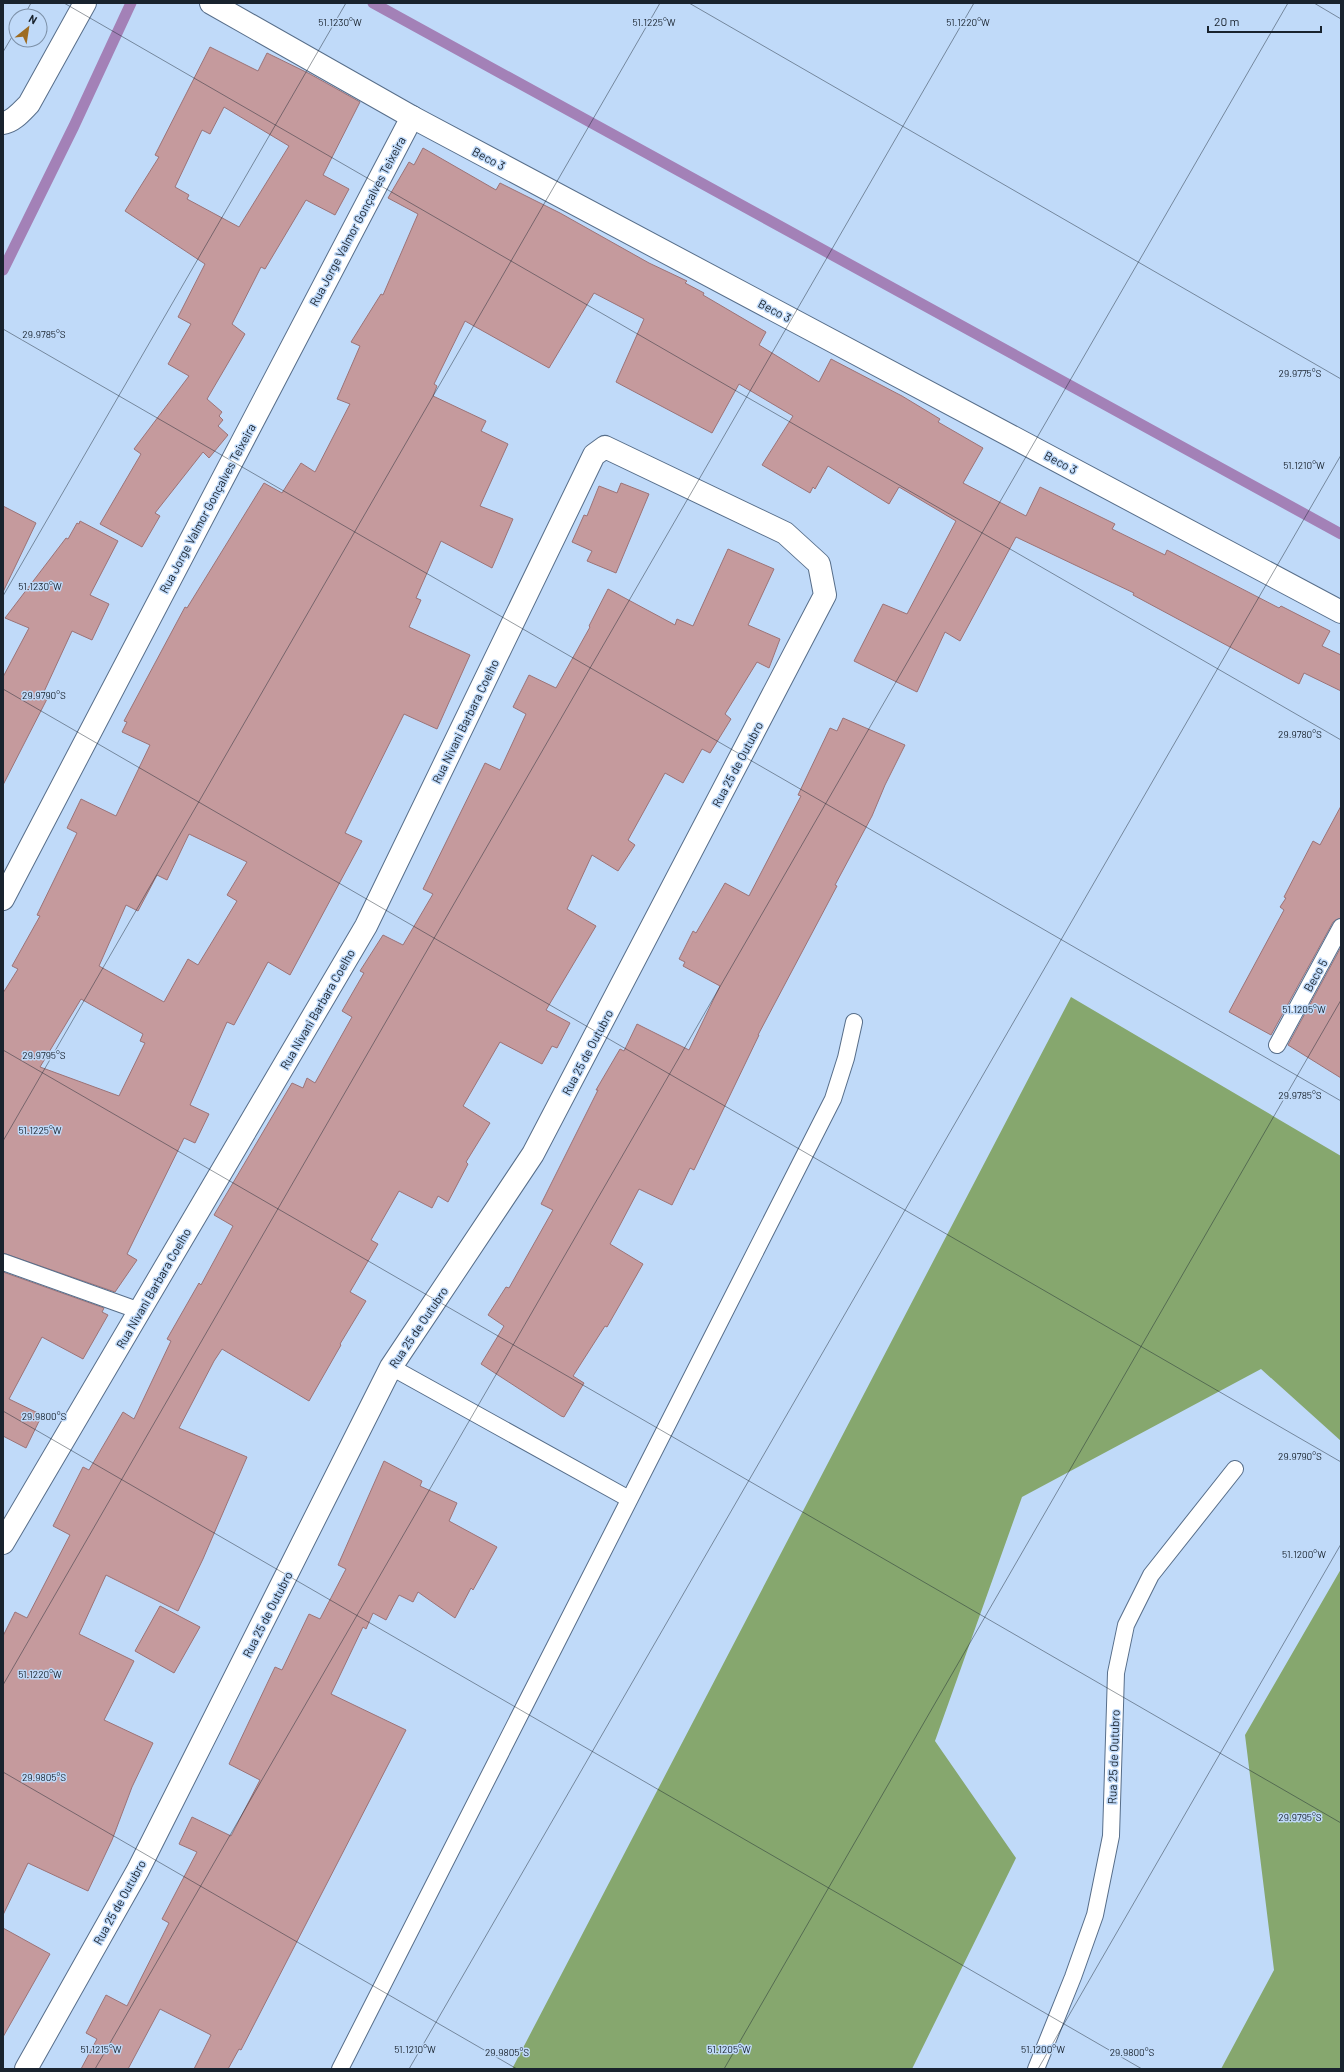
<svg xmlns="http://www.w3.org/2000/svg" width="1344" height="2072" font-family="Barlow,sans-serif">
  <rect width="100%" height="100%" fill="#c0daf9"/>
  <!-- forest -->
  <g fill="#86a76e">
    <path d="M1071,997L1341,1156V1441L1261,1369L1022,1497L935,1741L1016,1858L912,2069H512Z"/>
    <path d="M1341,1569V2069H1221L1274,1970L1245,1735Z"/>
  </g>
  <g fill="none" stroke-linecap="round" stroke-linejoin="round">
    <!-- stream -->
    <g stroke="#a381b7" stroke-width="11">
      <path d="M373,3L1341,534"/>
      <path d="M3,270L74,126L131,3"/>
    </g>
  </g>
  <!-- building -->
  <g fill="#c59a9d" stroke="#9c7377" fill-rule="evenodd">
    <path d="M210,47L258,71L267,53L310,74L360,102L323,175L349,189L335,215L306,200L265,269L261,267L232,324L245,334L207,399L222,412L219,416L223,420L218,426L228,435L209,458L203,452L155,513L160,516L142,547L100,524L141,454L134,449L189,376L168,364L191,324L178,317L205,264L125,211L159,157L155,155ZM224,107L289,146L239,227L187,199L189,195L175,187L202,130L210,134Z"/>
    <path d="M423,148L496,190L500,183L560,213L649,263L687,281L685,283L704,293L703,295L766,332L759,345L819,382L831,359L902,396L940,419L938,422L983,448L963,483L1026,516L1040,487L1115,524L1112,529L1165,555L1167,550L1279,608L1281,606L1330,631L1322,646L1341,655V691L1304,673L1299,684L1133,595L1134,593L1016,537L960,641L945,632L917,692L854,661L883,604L907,614L956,521L899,487L889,504L828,466L815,489L813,487L810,493L762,465L793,416L739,384L712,433L616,382L644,319L594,293L549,368L465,321L434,384L437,386L433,396L486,421L481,431L508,444L480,506L513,519L492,568L441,541L416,598L421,600L409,627L470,655L437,729L404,714L345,833L362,841L290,975L268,962L234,1025L227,1022L190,1105L209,1114L195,1143L184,1138L127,1254L137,1260L115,1292L3,1253V993L18,969L12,966L40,916L37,915L77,833L67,828L81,799L116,816L150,745L122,732L127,722L124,721L185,607L187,608L264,483L282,493L301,463L315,472L350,404L337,399L360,346L351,342L381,294L383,295L418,214L388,198L409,162L414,165ZM189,834L247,862L227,895L237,901L198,965L188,959L164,1002L99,966L126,905L138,911L157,875L167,880ZM81,999L143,1034L140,1041L145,1043L119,1096L40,1067Z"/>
    <path d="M621,483L649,494L616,573L587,561L592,551L572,542L584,515L587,516L599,486L617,493Z"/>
    <path d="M3,506L36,523L3,592Z"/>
    <path d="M80,521L118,541L90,595L109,604L92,640L72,631L42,696L47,699L3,785V677L29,628L5,618L66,538L68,539L77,523L79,524Z"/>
    <path d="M728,549L774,569L748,625L780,639L769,668L757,662L725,714L731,719L710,753L702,749L683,783L665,773L628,840L635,845L618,871L592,855L567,909L596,926L546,1010L570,1023L557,1048L552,1046L542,1064L500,1042L463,1106L490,1123L466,1162L468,1164L448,1202L438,1196L432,1208L399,1191L371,1240L378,1244L350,1292L366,1301L340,1344L341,1345L309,1401L222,1349L214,1361L179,1428L247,1457L203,1559L178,1611L106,1575L79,1634L134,1661L104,1720L153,1743L132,1787L112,1840L88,1891L28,1863L3,1915V1636L15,1612L27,1618L70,1535L53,1526L83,1467L89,1470L123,1412L134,1419L171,1341L167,1339L199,1283L201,1285L233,1226L214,1215L292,1083L303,1088L307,1078L315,1083L352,1017L342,1011L364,973L360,971L383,935L403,945L433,894L423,889L485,763L500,770L526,714L513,707L529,675L556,688L590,627L589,626L608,589L675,625L677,619L693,626Z"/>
    <path d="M843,718L905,745L885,785L872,816L835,885L837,886L758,1035H759L694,1170L690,1168L672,1205L639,1189L610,1244L643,1264L607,1327L605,1326L573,1376L584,1383L564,1417L561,1416L481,1364L504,1326L488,1315L506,1287L509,1288L553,1210L541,1204L598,1090H596L620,1049L624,1051L637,1024L689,1050L720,986L683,966L685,962L679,959L693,931L696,933L725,883L749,896L801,796L798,795L830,728L837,731Z"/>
    <path d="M1341,806V918L1333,922L1271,1035L1229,1012L1284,910L1280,907L1286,898L1284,897L1313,841L1320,845Z"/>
    <path d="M1341,947V1078L1288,1045Z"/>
    <path d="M3,1272L104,1308L102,1312L108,1315L83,1359L42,1337L9,1399L42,1415L26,1448L3,1436Z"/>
    <path d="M384,1461L422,1481L420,1486L457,1503L449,1521L497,1547L473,1590L471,1588L455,1618L418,1592L413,1602L399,1595L386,1620L373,1613L366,1629L363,1627L331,1694L406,1730L241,2050L239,2049L228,2069H194L211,2035L160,2009L128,2069H81L97,2039L86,2033L106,1995L127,2006L169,1923L162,1919L197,1852L179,1844L192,1817L231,1836L260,1780L229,1764L275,1667L282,1670L309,1614L320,1619L346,1569L338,1565Z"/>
    <path d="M160,1606L200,1627L174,1673L135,1651Z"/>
    <path d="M3,1928L50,1954L3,2037Z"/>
  </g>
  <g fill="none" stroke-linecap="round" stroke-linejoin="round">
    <defs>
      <g id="service">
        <path d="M1277,1045L1341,927"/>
        <path d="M3,1262L140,1311"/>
        <path d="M391,1367L629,1499"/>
        <path d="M340,2069L833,1099L846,1058L854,1022"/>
        <path d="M1036,2069L1073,1977L1095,1915L1111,1836L1116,1673L1126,1625L1151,1575L1235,1469"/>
      </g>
      <g id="minor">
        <path d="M211,3L412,117L1341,612"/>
        <path d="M3,123C13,122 22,111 29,104L85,3"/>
        <path d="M3,899L412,117"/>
        <path d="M3,1543L366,926L594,455L605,447L785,533L819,564L825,595L533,1154L391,1367L138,1870L26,2069"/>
      </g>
    </defs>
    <!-- service casing -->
    <use href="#service" stroke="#576e8a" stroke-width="18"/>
    <!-- minor casing -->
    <use href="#minor" stroke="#576e8a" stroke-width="24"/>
    <!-- service -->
    <use href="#service" stroke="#fff" stroke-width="16"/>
    <!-- minor -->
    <use href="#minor" stroke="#fff" stroke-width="22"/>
  </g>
  <!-- ticks -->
  <path fill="none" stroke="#19232e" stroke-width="1" stroke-opacity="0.45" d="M64,3L1341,740M689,3L1341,379M1314,3L1341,19M24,16L31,3M3,52L16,30M3,329L1341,1101M3,596L346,3M3,689L1341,1462M3,1050L1341,1823M3,1141L660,3M3,1411L1142,2069M3,1685L974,3M3,1772L517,2069M95,2069L1288,3M409,2069L1341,455M724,2069L1341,1000M1038,2069L1341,1544"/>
  <g text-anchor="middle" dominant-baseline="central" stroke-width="3" stroke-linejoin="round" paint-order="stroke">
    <!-- street labels -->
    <g font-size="12" fill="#19232e" stroke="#c0daf9">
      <text transform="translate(489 158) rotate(28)">Beco 3</text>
      <text transform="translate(357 221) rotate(-62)">Rua Jorge Valmor Gonçalves Teixeira</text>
      <text transform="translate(775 310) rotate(28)">Beco 3</text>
      <text transform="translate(1061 462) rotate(28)">Beco 3</text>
      <text transform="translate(207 508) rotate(-62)">Rua Jorge Valmor Gonçalves Teixeira</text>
      <text transform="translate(465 721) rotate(-64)">Rua Nivani Barbara Coelho</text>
      <text transform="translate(737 764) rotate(-62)">Rua 25 de Outubro</text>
      <text transform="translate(1315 975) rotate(-61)">Beco 5</text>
      <text transform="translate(317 1009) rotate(-60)">Rua Nivani Barbara Coelho</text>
      <text transform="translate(587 1052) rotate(-62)">Rua 25 de Outubro</text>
      <text transform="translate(153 1288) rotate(-60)">Rua Nivani Barbara Coelho</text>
      <text transform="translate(418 1327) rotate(-56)">Rua 25 de Outubro</text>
      <text transform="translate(267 1614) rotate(-63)">Rua 25 de Outubro</text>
      <text transform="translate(1113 1757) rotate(-88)">Rua 25 de Outubro</text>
      <text transform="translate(119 1902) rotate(-61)">Rua 25 de Outubro</text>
    </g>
  </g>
  <g font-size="10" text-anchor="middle" fill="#19232e" stroke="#c0daf9" stroke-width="3" stroke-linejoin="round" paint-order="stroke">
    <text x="654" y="26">51.1225°W</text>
    <text x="340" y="26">51.1230°W</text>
    <text x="968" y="26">51.1220°W</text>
    <text x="44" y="338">29.9785°S</text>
    <text x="1300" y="377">29.9775°S</text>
    <text x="1304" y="469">51.1210°W</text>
    <text x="40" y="590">51.1230°W</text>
    <text x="44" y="699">29.9790°S</text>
    <text x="1300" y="738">29.9780°S</text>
    <text x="1304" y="1013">51.1205°W</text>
    <text x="44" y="1059">29.9795°S</text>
    <text x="1300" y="1099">29.9785°S</text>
    <text x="40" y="1134">51.1225°W</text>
    <text x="44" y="1420">29.9800°S</text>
    <text x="1300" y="1460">29.9790°S</text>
    <text x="1304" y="1558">51.1200°W</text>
    <text x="40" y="1678">51.1220°W</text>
    <text x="44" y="1781">29.9805°S</text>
    <text x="1300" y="1821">29.9795°S</text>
    <text x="101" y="2053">51.1215°W</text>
    <text x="415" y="2053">51.1210°W</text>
    <text x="729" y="2053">51.1205°W</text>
    <text x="1043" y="2053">51.1200°W</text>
    <text x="507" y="2056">29.9805°S</text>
    <text x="1132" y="2056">29.9800°S</text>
  </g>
  <!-- border -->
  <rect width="1344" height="2072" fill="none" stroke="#19232e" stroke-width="8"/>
  <!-- north arrow -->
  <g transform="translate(28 28) rotate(30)"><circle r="19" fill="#c0daf9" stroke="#7d91a8"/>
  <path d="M0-3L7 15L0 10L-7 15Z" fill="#9e6c21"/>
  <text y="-6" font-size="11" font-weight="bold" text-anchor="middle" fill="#19232e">N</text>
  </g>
  <!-- scale -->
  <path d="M1208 26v6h113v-6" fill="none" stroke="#19232e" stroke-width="2"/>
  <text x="1214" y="26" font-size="12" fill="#19232e" stroke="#c0daf9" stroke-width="3" paint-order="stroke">20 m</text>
</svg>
